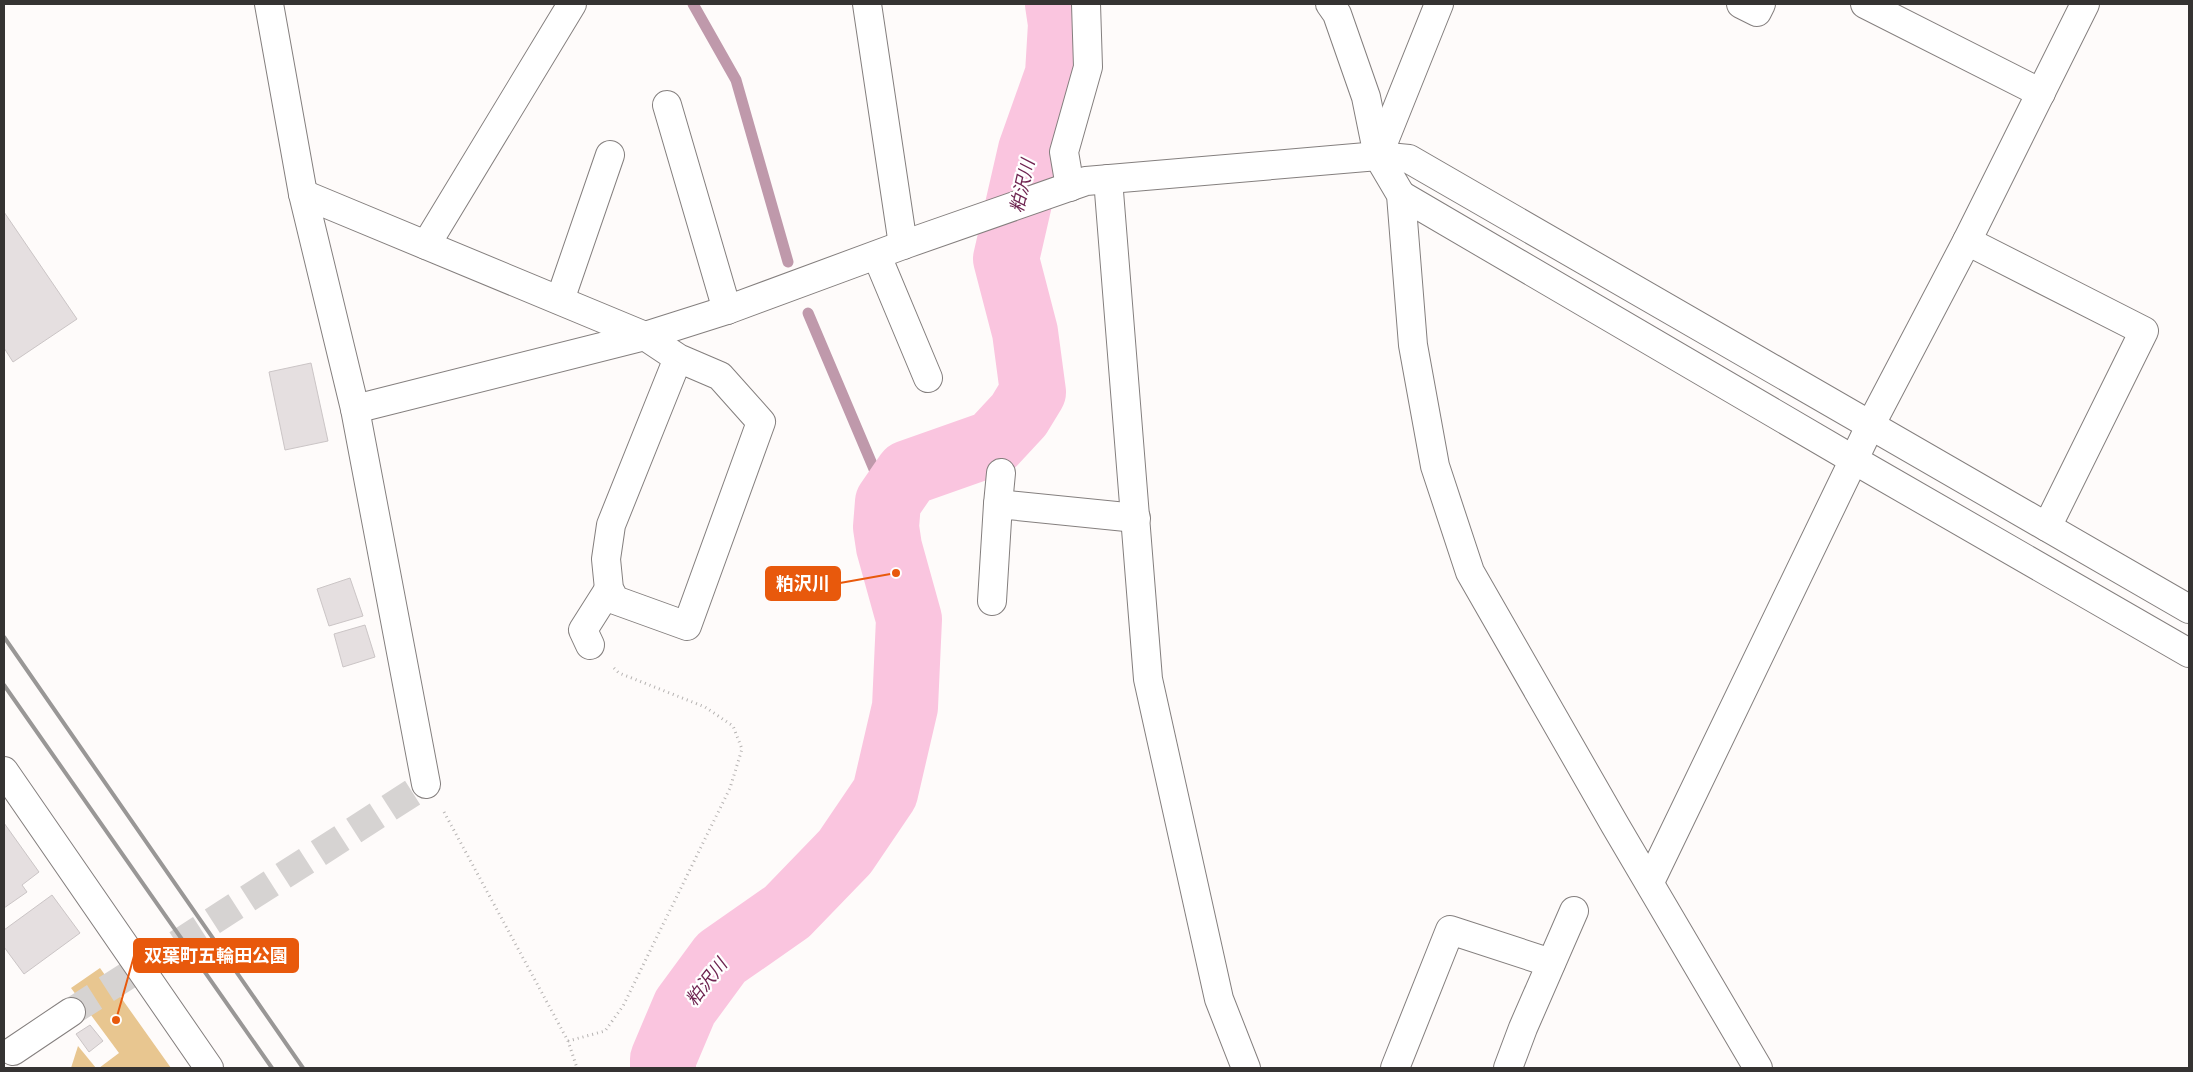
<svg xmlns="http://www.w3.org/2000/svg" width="2193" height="1072" font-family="'Archivo Narrow','Noto Sans JP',sans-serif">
  <rect width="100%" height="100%" fill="#fefbfa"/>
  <!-- green -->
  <g fill="#e8c690">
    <path d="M100,968L171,1068H99L119,1053L71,988Z"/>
    <path d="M78,1046L96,1068H71Z"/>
  </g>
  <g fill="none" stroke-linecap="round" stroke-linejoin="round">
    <!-- stream -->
    <g stroke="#bf99ab" stroke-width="11">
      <path d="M693,4L736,80L788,262"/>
      <path d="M808,313L888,502"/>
    </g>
    <!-- river -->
    <path stroke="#fac5df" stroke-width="66" d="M663,1068V1059L685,1007L721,958L787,912L845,852L885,793L905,707L909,619L889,547L886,527L888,502L908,473L993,443L1019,415L1033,392L1025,332L1006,259L1031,150L1058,74L1061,24L1058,4"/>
  </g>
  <!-- building -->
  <g fill="#e5dfe0" stroke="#cbc5c6">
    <path d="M4,212L77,319L13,362L4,348Z"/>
    <path d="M311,363L328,441L285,450L269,372Z"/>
    <path d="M350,578L363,616L329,626L317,589Z"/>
    <path d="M365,625L375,657L343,667L334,634Z"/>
    <path d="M4,823L39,872L22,885L27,892L4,908Z"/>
    <path d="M52,895L80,933L24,974L4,947V930Z"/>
    <path d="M90,1025L103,1041L89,1052L76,1034Z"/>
  </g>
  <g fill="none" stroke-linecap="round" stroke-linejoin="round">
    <!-- minor-tunnel -->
    <path stroke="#d6d3d2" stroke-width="28" stroke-dasharray="28 14" stroke-linecap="butt" d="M71,1012L426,784"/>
    <defs>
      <g id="minor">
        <path d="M269,4L303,194L355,409L426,784"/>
        <path d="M867,4L903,245"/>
        <path d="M1330,4L1337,14L1366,97L1378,156"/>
        <path d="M1439,4L1378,156L1401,195L1413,345L1435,466L1470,572L1615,825L1758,1068"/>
        <path d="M1741,4L1757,12L1761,4"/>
        <path d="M1865,4L2041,93"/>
        <path d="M667,105L727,310"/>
        <path d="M1108,179L1148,679L1219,999L1246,1068"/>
        <path d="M1070,187L1064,152L1088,67L1086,4"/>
        <path d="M303,194L645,336L678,358L720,376L761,422L687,626L615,600L609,589L606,559L611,525L678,358"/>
        <path d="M1401,195L1854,460L2189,653"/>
        <path d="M1967,241L2144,331L2047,527"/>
        <path d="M426,245L572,4"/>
        <path d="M877,256L928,378"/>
        <path d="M560,300L610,155"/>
        <path d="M355,409L645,336L727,310L903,245L1086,181L1378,156L1409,159L2189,609"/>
        <path d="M998,504L1001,473"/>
        <path d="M992,601L998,504L1136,518"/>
        <path d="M590,645L583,630L609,589"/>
        <path d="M4,771L209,1068"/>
        <path d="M1650,882L1870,426L1967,241L2085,4"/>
        <path d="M13,1051L71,1012"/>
        <path d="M1395,1068L1450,930L1551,963"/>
        <path d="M1508,1068L1523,1028L1574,911"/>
      </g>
    </defs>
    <!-- minor casing -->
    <use href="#minor" stroke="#847f7e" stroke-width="30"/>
    <!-- path -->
    <g stroke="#b6b3b2" stroke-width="3" stroke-dasharray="1 4" stroke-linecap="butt">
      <path d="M444,812L568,1041L577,1068"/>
      <path d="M568,1041L605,1031L623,1006L730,788L742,749L733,726L705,707L619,673L614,668"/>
    </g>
    <!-- minor -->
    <use href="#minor" stroke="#fff" stroke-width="28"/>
    <!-- rail -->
    <g stroke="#999796" stroke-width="4">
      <path d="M4,637L303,1068"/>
      <path d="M4,685L272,1068"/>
    </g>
  </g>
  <g text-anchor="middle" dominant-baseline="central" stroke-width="4.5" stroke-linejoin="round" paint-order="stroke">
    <!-- water labels -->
    <g font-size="18" font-style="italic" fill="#6f2551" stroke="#fff">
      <text transform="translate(1022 186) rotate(-77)">粕沢川</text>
      <text transform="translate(706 982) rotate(-52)">粕沢川</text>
    </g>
  </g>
  <!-- callouts -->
  <path fill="none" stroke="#e8590c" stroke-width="2" d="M896 573L840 583M116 1020L134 956"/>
  <g fill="#e8590c" stroke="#fff" stroke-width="2">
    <circle cx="896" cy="573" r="5"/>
    <circle cx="116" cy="1020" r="5"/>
  </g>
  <g fill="#e8590c" stroke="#e8590c" stroke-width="2">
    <rect x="766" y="567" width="74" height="33" rx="5"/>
    <rect x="134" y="939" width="164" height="33" rx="5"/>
  </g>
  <g font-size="18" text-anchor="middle" font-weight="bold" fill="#fff">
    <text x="803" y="590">粕沢川</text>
    <text x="216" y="962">双葉町五輪田公園</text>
  </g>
  <!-- border -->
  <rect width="2193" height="1072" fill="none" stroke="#353332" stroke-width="10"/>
</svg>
